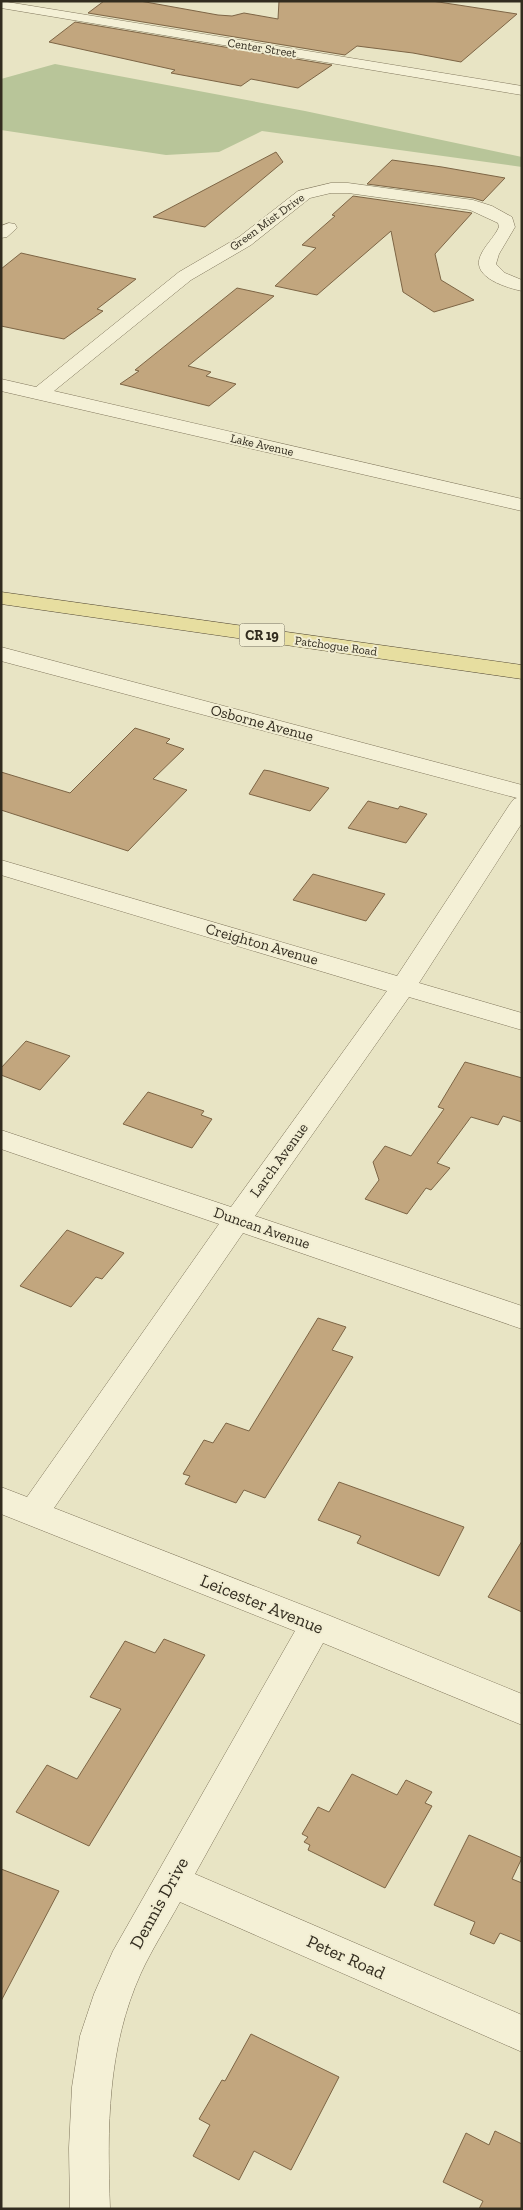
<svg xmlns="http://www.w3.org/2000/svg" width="523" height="2210" font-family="'Zilla Slab',serif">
  <rect width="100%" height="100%" fill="#e8e4c4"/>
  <!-- green -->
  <path fill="#b8c599" d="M55,64L305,111L522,157V167L262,131L219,152L166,155L1,130V79Z"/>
  <!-- building -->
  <g fill="#c2a67e" stroke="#7d6545">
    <path d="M104,1H140L218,15L232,16L244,13L278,19L279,1H432L517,14L461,62L413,53L357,46L345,55L88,13Z"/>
    <path d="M75,22L332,65L298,88L251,79L241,86L171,73L175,70L49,42Z"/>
    <path d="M276,152L283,162L205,227L153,217Z"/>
    <path d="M392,160L442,167L505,178L483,201L473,198L367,184Z"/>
    <path d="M353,196L472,213L435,254L441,280L474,300L434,312L403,292L391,231L317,295L275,286L316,248L302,245L335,216L332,215Z"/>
    <path d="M21,253L136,279L97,309L103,311L64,339L1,326V269Z"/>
    <path d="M237,288L274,296L188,366L211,372L206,376L236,384L209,406L120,384L139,371L135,370Z"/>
    <path d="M135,728L170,739L166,743L184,749L153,779L187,790L128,851L1,810V772L70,793Z"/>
    <path d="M264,770L270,771L329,788L310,811L249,794Z"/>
    <path d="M368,801L398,809L400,806L427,814L406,843L348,828Z"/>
    <path d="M313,874L385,894L366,921L293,900Z"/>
    <path d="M26,1041L70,1056L40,1090L1,1075V1068Z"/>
    <path d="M465,1062L522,1078V1122L503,1116L498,1125L471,1117L437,1163L450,1168L431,1190L426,1188L407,1214L365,1199L379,1180L373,1162L385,1146L411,1156L444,1109L438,1107Z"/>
    <path d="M148,1092L204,1111L201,1115L212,1119L192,1148L123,1124Z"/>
    <path d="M67,1230L124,1253L102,1279L96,1277L71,1307L20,1286Z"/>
    <path d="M318,1318L346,1327L332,1350L353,1357L265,1498L244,1490L236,1503L185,1484L190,1476L183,1474L204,1440L213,1443L226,1423L249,1431Z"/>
    <path d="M339,1482L464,1527L439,1576L357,1543L361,1536L318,1520Z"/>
    <path d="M522,1541V1612L488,1597Z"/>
    <path d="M164,1639L205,1655L89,1846L16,1812L47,1765L77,1779L121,1709L90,1697L125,1641L155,1653Z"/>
    <path d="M352,1774L397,1795L406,1780L432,1792L425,1803L432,1806L385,1888L308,1850L310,1845L304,1842L308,1837L302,1834L318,1807L329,1812Z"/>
    <path d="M469,1835L522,1858L512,1879L522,1883V1942L500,1933L494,1944L470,1934L475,1922L434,1905Z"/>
    <path d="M1,1869L59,1891L1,2001Z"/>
    <path d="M251,2034L339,2077L291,2170L254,2151L239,2180L193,2156L210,2125L199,2119L222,2080L225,2081Z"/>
    <path d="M495,2131L522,2144V2209H479L483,2201L443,2182L466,2133L489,2145Z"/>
  </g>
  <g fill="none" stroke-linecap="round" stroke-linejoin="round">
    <defs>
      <g id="street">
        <path d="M1,1L522,86V95L1,8Z"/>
        <path d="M331,183H348L473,200L492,206L512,217L515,227L499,254L496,264L505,273L522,280V291C508,288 472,278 480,257C484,246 494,238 499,227L498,223L470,210L348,193H331L310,198L251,245L191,280L54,391L522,499V511L1,391V379L36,387L179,272L239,237L298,191Z"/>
        <path d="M9,223L15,224L17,228L7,237L1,238V226Z"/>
        <path d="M1,647L522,785V823L419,983L522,1013V1030L409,997L255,1216L522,1306V1329L243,1233L54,1508L328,1615L522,1694V1725L323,1643L195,1874L522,2015V2052L180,1902C167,1926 152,1949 141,1973C107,2048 107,2128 110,2209H70L69,2148L72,2087L80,2036L94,1994L113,1951L295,1631L1,1514V1487L27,1497L219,1224L1,1149V1130L231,1207L387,991L1,875V860L397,976L510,804L514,799L517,798L1,661Z"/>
      </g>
      <path id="primary" d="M1,592L522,665V679L1,604Z"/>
    </defs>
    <!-- street casing -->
    <use href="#street" stroke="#80765c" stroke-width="1"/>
    <!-- primary casing -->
    <use href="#primary" stroke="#4f4430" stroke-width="1"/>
    <!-- street -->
    <use href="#street" fill="#f4f0d6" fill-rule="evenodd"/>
    <!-- primary -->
    <use href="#primary" fill="#e7dea0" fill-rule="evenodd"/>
  </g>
  <g text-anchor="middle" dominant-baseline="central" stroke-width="4" stroke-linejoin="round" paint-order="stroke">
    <!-- far-street labels -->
    <g font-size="12" fill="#322c1f" stroke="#f1edd2">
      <text transform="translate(262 48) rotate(9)">Center Street</text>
      <text transform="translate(267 222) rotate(-36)">Green Mist Drive</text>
      <text transform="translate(262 445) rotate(13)">Lake Avenue</text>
      <text transform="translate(336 646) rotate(8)">Patchogue Road</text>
    </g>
    <!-- shield labels -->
    <rect fill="#f1edd2" stroke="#6b6655" stroke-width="1" x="239.5" y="623.5" width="45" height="23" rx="4"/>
    <g font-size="14" font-weight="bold" fill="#322c1f">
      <text x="262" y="635">CR 19</text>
    </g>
    <!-- street labels -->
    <g font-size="15" fill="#322c1f" stroke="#f1edd2">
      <text transform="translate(262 723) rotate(15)">Osborne Avenue</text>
      <text transform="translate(262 944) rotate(16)">Creighton Avenue</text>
      <text transform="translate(279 1160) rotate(-54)">Larch Avenue</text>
      <text transform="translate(262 1228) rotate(19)">Duncan Avenue</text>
    </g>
    <!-- near-street labels -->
    <g font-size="18" fill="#322c1f" stroke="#f1edd2">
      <text transform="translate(262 1604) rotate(22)">Leicester Avenue</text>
      <text transform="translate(159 1903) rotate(-61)">Dennis Drive</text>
      <text transform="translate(346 1957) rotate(24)">Peter Road</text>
    </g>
  </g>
  <!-- border -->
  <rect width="523" height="2210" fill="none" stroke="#322c1f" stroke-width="5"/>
</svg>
